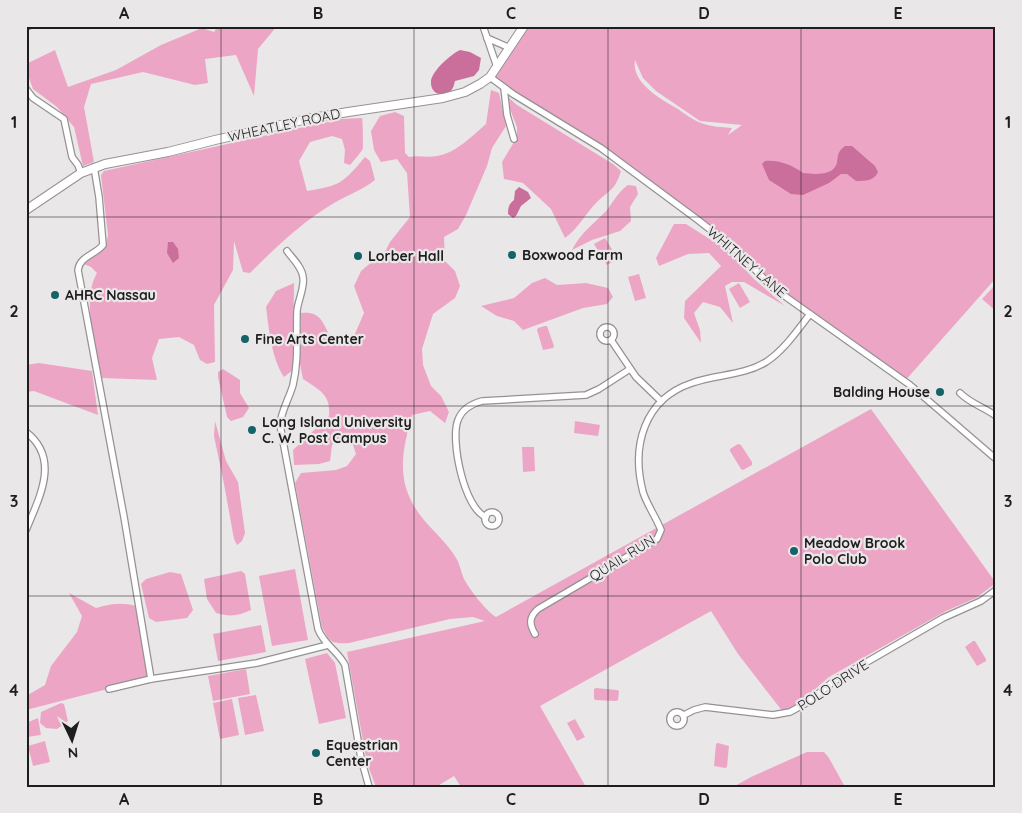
<svg xmlns="http://www.w3.org/2000/svg" width="1022" height="813" font-family="Quicksand,sans-serif">
  <rect width="100%" height="100%" fill="#eae7e8"/>
  <!-- green -->
  <g fill="#eda5c6" fill-rule="evenodd">
    <path d="M218,26H277L258,49L254,96L236,55L205,59L208,83L195,85L143,72L91,84L84,107L94,162L83,166L74,127L57,107L33,89L26,70V64L55,50L68,87L116,70L161,45L202,28L214,32Z"/>
    <path d="M525,26H996V278L904,382L772,287L735,249L601,148L490,77ZM635,60L643,78L656,91L700,121L742,125L728,135L732,128C722,127 711,127 701,123C693,120 685,114 678,109C661,99 631,83 635,60Z"/>
    <path d="M491,90L499,93L506,126L492,148L487,166L466,215L458,229L444,237L445,261L455,271L460,286L455,298L433,314L422,349L423,365L431,386L441,396L449,412L445,423L430,411L412,415C401,455 395,485 424,520C434,532 448,544 456,558C460,564 461,572 464,579C470,590 486,611 496,617L871,409L996,583L976,598L946,611L829,677L798,704L783,712L738,654L711,611L540,706L586,787H461L454,776L436,787H376L367,763L347,652L485,621L473,617L450,619L349,643C332,644 330,643 322,627L295,483L301,473L336,470L347,466L356,454L351,439L341,437L332,445L330,461L319,464L294,465L293,450L329,416C331,394 319,390 303,379L300,364L301,313C320,311 322,321 330,336H354L364,313L354,286L361,271L386,250L390,242L410,217L407,173L397,159L381,162L374,150L371,131L380,116L395,112L404,116L405,153L409,157C419,155 427,158 437,156C456,153 472,136 486,124Z"/>
    <path d="M509,98L517,105L613,164L621,171C615,191 609,190 597,202C585,214 578,229 565,238L551,209L523,183L504,179L502,162L517,137V127L510,109Z"/>
    <path d="M362,118C363,121 363,145 363,148C361,153 354,160 350,165L344,163L345,150L342,139L332,136L310,142L299,161L307,191C341,185 342,184 365,157L370,161L375,180C361,191 349,194 334,203C302,222 276,247 250,273L243,272L234,241L233,270L214,305L215,362L207,364L200,360L194,345L179,337L159,339L152,358L157,380L102,378C96,348 81,300 97,273L91,267L84,264L106,245L108,235L101,175L104,171L341,119Z"/>
    <path d="M628,185L636,186L638,194L630,207L631,221L620,231L592,240L572,250C580,233 595,223 607,210C613,202 619,191 628,185Z"/>
    <path d="M674,224H686L727,250L754,279L785,306L744,282H732L725,286L733,323L720,307L703,302L694,313L700,330L701,343L684,318L685,301L721,266L709,253L688,254L659,266L656,258Z"/>
    <path d="M605,238L618,259L607,265L594,244Z"/>
    <path d="M639,274L646,298L635,301L628,277Z"/>
    <path d="M545,278L557,285L586,283L608,288L613,297L607,304L583,308L523,330L514,321L497,316L481,306L514,298L532,283Z"/>
    <path d="M294,283L293,370L284,377C271,357 269,329 266,307L276,291Z"/>
    <path d="M739,283L750,302L740,308L729,289Z"/>
    <path d="M996,284V311L982,299Z"/>
    <path d="M545,326H547L554,346L553,348L543,350L537,330L538,328Z"/>
    <path d="M39,363L92,371L98,415L34,391L26,392V365Z"/>
    <path d="M223,369L240,380V393L249,408L243,417L231,421L227,417L218,377V372Z"/>
    <path d="M215,421L226,461L238,482L245,533L242,541L237,545L234,539L224,484L214,436Z"/>
    <path d="M575,421L600,425L598,436L574,433Z"/>
    <path d="M738,444L741,445L752,462V465L743,470L741,469L730,451V449Z"/>
    <path d="M522,447H534L535,471L523,472Z"/>
    <path d="M295,569L308,640L272,646L259,576Z"/>
    <path d="M241,571L245,574L251,610C239,616 229,617 216,613L207,599L204,579Z"/>
    <path d="M170,572L181,574L193,610L187,618L156,622L149,618L141,584L146,579Z"/>
    <path d="M69,593L96,608C110,604 121,602 136,606L150,678L26,710V696L45,685L51,666L77,632L82,616Z"/>
    <path d="M261,625L266,652L218,661L213,634Z"/>
    <path d="M973,641H975L986,659V661L977,666L965,647Z"/>
    <path d="M327,653L335,663L346,718L319,724L305,659Z"/>
    <path d="M246,669L250,694L213,701L208,676Z"/>
    <path d="M596,688L617,690L619,691L618,700L616,701L595,700L594,698V689Z"/>
    <path d="M256,695L264,731L245,735L238,698Z"/>
    <path d="M232,699L239,735L220,739L213,703Z"/>
    <path d="M61,703L64,704L68,721L57,729L46,728L40,723L41,712Z"/>
    <path d="M38,718L41,735L27,737L26,723Z"/>
    <path d="M575,719L585,737L577,741L567,723Z"/>
    <path d="M45,741L50,762L33,766L28,746Z"/>
    <path d="M718,743L729,746L727,767L725,768L714,766L716,744Z"/>
    <path d="M807,752H824L829,758L845,787H733L751,777Z"/>
  </g>
  <!-- water -->
  <g fill="#ca6e9b">
    <path d="M460,50L470,52L481,58L479,70L474,76L455,81C454,85 453,89 450,92C441,98 430,93 431,81C432,71 451,54 460,50Z"/>
    <path d="M845,146H852L875,166L878,172C874,181 865,181 856,181L847,174H841L829,183L803,195L791,194L769,180L762,164L765,161C779,160 792,165 803,173C812,174 829,176 835,167C840,160 834,154 845,146Z"/>
    <path d="M519,187L528,192L531,198L521,206L516,216L513,218L508,214C508,207 509,204 514,200L515,191Z"/>
    <path d="M168,242H173L178,249L179,258L173,263L167,253Z"/>
  </g>
  <g fill="none" stroke-linecap="round" stroke-linejoin="round">
    <defs>
      <g id="street">
        <path d="M483,26L497,67"/>
        <path d="M26,27L29,26"/>
        <path d="M487,38L510,48"/>
        <path d="M490,77L513,94L601,148L698,220L735,249L772,287L910,385L996,459"/>
        <path d="M504,88L507,115L514,139"/>
        <path d="M26,89L33,98L64,119L72,157L78,165L81,173"/>
        <path d="M94,167L99,197L103,245C95,255 80,256 78,270L124,517L151,679"/>
        <path d="M287,251C292,258 302,267 303,277C305,287 298,300 297,311C296,336 299,360 293,385C289,399 281,411 280,425L318,629C324,645 338,651 345,665L361,758L369,787"/>
        <circle cx="607" cy="334" r="7"/>
        <path d="M611,340L636,377L661,401"/>
        <path d="M960,393C971,404 984,407 996,416"/>
        <path d="M26,432C61,459 39,498 26,530"/>
        <circle cx="492" cy="519" r="7"/>
        <path d="M486,517C464,509 450,439 458,420C462,409 471,404 482,401L586,395L599,389L630,369"/>
        <path d="M535,634C529,624 529,617 538,609L657,539L661,530C656,517 647,505 643,492C631,446 644,399 692,383C717,374 743,376 766,362C784,350 797,331 810,314"/>
        <path d="M109,689L151,679L257,663L328,645"/>
        <circle cx="677" cy="719" r="7"/>
        <path d="M684,715L694,710L705,707L773,715L790,712L808,702L834,681L943,618L981,601L996,590"/>
      </g>
      <path id="secondary" d="M26,210L81,173L105,164L168,152L215,140L307,119L348,112L443,98L465,92L480,84L490,77L524,26"/>
    </defs>
    <!-- street casing -->
    <use href="#street" stroke="#959293" stroke-width="8"/>
    <!-- secondary casing -->
    <use href="#secondary" stroke="#959293" stroke-width="10"/>
    <!-- street -->
    <use href="#street" stroke="#fff" stroke-width="5.5"/>
    <!-- secondary -->
    <use href="#secondary" stroke="#fff" stroke-width="8"/>
  </g>
  <!-- grid -->
  <path fill="none" stroke="#1f1e1e" stroke-width="1" stroke-opacity="0.55" d="M221,26V787M414,26V787M608,26V787M801,26V787M26,217H996M26,406H996M26,596H996"/>
  <!-- markers -->
  <g fill="#146368" stroke="#eae7e8" stroke-width="2">
    <circle cx="512" cy="255" r="5"/>
    <circle cx="358" cy="256" r="5"/>
    <circle cx="55" cy="295" r="5"/>
    <circle cx="245" cy="339" r="5"/>
    <circle cx="940" cy="392" r="5"/>
    <circle cx="252" cy="430" r="5"/>
    <circle cx="794" cy="551" r="5"/>
    <circle cx="316" cy="753" r="5"/>
  </g>
  <g text-anchor="middle" dominant-baseline="central" stroke-width="4.5" stroke-linejoin="round" paint-order="stroke">
    <!-- street labels -->
    <g font-size="14" fill="#1f1e1e" stroke="#eae7e8">
      <text transform="translate(284 125) rotate(-12)">WHEATLEY ROAD</text>
      <text transform="translate(747 262) rotate(41)">WHITNEY LANE</text>
      <text transform="translate(622 558) rotate(-32)">QUAIL RUN</text>
      <text transform="translate(833 685) rotate(-33)">POLO DRIVE</text>
    </g>
    <!-- poi labels -->
    <g font-size="14" font-weight="bold" fill="#1f1e1e" stroke="#eae7e8" text-anchor="start">
      <text x="522" y="255">Boxwood Farm</text>
      <text x="368" y="256">Lorber Hall</text>
      <text x="65" y="295">AHRC Nassau</text>
      <text x="255" y="339">Fine Arts Center</text>
      <text x="930" y="392" text-anchor="end">Balding House</text>
      <text x="262" y="422">Long Island University<tspan x="262" dy="16">C. W. Post Campus</tspan></text>
      <text x="804" y="543">Meadow Brook<tspan x="804" dy="16">Polo Club</tspan></text>
      <text x="326" y="745">Equestrian<tspan x="326" dy="16">Center</tspan></text>
    </g>
  </g>
  <!-- border -->
  <rect width="1022" height="813" fill="none" stroke="#eae7e8" stroke-width="55"/>
  <!-- north arrow -->
  <g transform="translate(72 740) rotate(176)" stroke="#eae7e8" stroke-width="4" paint-order="stroke">
  <path d="M0-4L9 19L0 12L-9 19Z" fill="#1f1e1e"/>
  <text y="-8" font-size="14" font-weight="bold" text-anchor="middle" fill="#1f1e1e">N</text>
  </g>
  <rect x="28" y="28" width="966" height="758" fill="none" stroke="#1f1e1e" stroke-width="2"/>
  <g font-size="16" text-anchor="middle" font-weight="bold" fill="#1f1e1e">
    <text x="124" y="19">A</text>
    <text x="318" y="19">B</text>
    <text x="511" y="19">C</text>
    <text x="704" y="19">D</text>
    <text x="898" y="19">E</text>
    <text x="14" y="128">1</text>
    <text x="1008" y="128">1</text>
    <text x="14" y="317">2</text>
    <text x="1008" y="317">2</text>
    <text x="14" y="507">3</text>
    <text x="1008" y="507">3</text>
    <text x="14" y="696">4</text>
    <text x="1008" y="696">4</text>
    <text x="124" y="805">A</text>
    <text x="318" y="805">B</text>
    <text x="511" y="805">C</text>
    <text x="704" y="805">D</text>
    <text x="898" y="805">E</text>
  </g>
</svg>
